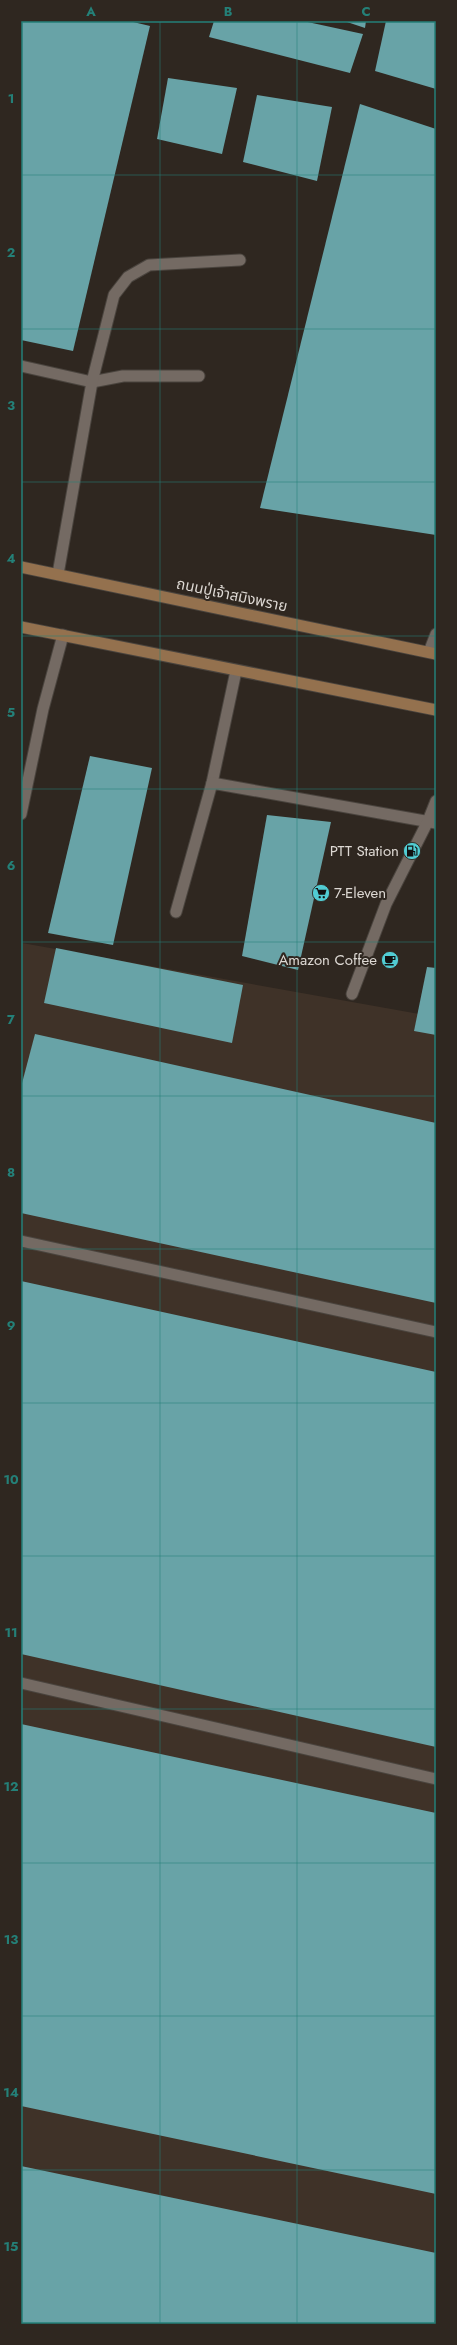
<svg xmlns="http://www.w3.org/2000/svg" width="457" height="2345" font-family="Jost,'Noto Sans Thai',sans-serif">
  <rect width="100%" height="100%" fill="#2f2720"/>
  <!-- built -->
  <path fill="#3f3228" d="M22,943L436,1017V2324H21Z"/>
  <!-- building -->
  <g fill="#68a3a7">
    <path d="M21,21H129L150,26L73,351L21,340Z"/>
    <path d="M214,21H303L363,34L350,73L209,37Z"/>
    <path d="M344,21H366L365,28Z"/>
    <path d="M386,21H436V89L375,71Z"/>
    <path d="M168,78L237,88L222,154L157,139Z"/>
    <path d="M257,95L332,107L317,181L243,162Z"/>
    <path d="M360,104L436,129V535L260,508Z"/>
    <path d="M90,756L152,768L113,945L48,933Z"/>
    <path d="M267,815L331,822L298,970L242,956Z"/>
    <path d="M56,948L243,985L232,1043L44,1003Z"/>
    <path d="M427,967L436,968V1035L414,1031Z"/>
    <path d="M35,1034L436,1123V1303L21,1213V1087Z"/>
    <path d="M21,1281L436,1372V1747L21,1654Z"/>
    <path d="M21,1724L436,1813V2194L21,2106Z"/>
    <path d="M21,2166L436,2253V2316L434,2324H21Z"/>
  </g>
  <g fill="none" stroke-linecap="round" stroke-linejoin="round">
    <defs>
      <g id="service">
        <path d="M429,652L436,634"/>
        <path d="M212,783L236,671"/>
        <path d="M21,814L43,709L63,635"/>
        <path d="M176,912L212,783L436,823"/>
        <path d="M352,994L386,904L428,821L436,801"/>
        <path d="M21,1241L436,1332"/>
        <path d="M21,1683L436,1779"/>
      </g>
      <g id="minor">
        <path d="M21,366L92,382L123,376H199"/>
        <path d="M58,574L92,382L114,295L128,277L149,265L240,260"/>
      </g>
      <g id="secondary">
        <path d="M21,567L436,654"/>
        <path d="M21,627L436,710"/>
      </g>
    </defs>
    <!-- service casing -->
    <use href="#service" stroke="#4a443e" stroke-width="13"/>
    <!-- minor casing -->
    <use href="#minor" stroke="#4a443e" stroke-width="13"/>
    <!-- secondary casing -->
    <use href="#secondary" stroke="#4a443e" stroke-width="13"/>
    <!-- service -->
    <use href="#service" stroke="#746a63" stroke-width="11"/>
    <!-- minor -->
    <use href="#minor" stroke="#746a63" stroke-width="11"/>
    <!-- secondary -->
    <use href="#secondary" stroke="#94714e" stroke-width="11"/>
  </g>
  <!-- grid -->
  <path fill="none" stroke="#248078" stroke-width="1" stroke-opacity="0.55" d="M160,21V2324M297,21V2324M21,175H436M21,329H436M21,482H436M21,636H436M21,789H436M21,942H436M21,1096H436M21,1249H436M21,1403H436M21,1556H436M21,1709H436M21,1863H436M21,2016H436M21,2170H436"/>
  <!-- icons -->
  <defs>
    <symbol id="fuel-disc" viewBox="-11 -11 22 22"><circle r="9.5" fill="#51ccd3" stroke="#2f2720"/><path d="M-5.5-6h7V0h2V4h1.3V-2.5L3-4.5l.8-.8L6-3V5H2.5V1h-1V6h-7ZM-4.2-4.7v3.2H.2V-4.7Z" fill="#111"/></symbol>
    <symbol id="supermarket-disc" viewBox="-11 -11 22 22"><circle r="9.5" fill="#51ccd3" stroke="#2f2720"/><path d="M-6-5.5h2.5l.6 2H6L4.5 2H-2.5L-4.4-4H-6ZM-1.5 3.2a1.3 1.3 0 1 0 .1 0ZM3 3.2a1.3 1.3 0 1 0 .1 0Z" fill="#111"/></symbol>
    <symbol id="cafe-disc" viewBox="-11 -11 22 22"><circle r="9.5" fill="#51ccd3" stroke="#2f2720"/><path d="M-5.5-4.5H6V0H3Q3 3.5 0 3.5H-2.5Q-5.5 3.5-5.5 0ZM3-3.2v2h1.7v-2ZM-6 4.5H4V6H-6Z" fill="#111"/></symbol>
  </defs>
  <g fill-rule="evenodd">
    <use href="#fuel-disc" x="402" y="841" width="20" height="20"/>
    <use href="#supermarket-disc" x="311" y="883" width="20" height="20"/>
    <use href="#cafe-disc" x="380" y="950" width="20" height="20"/>
  </g>
  <g text-anchor="middle" dominant-baseline="central" stroke-width="4" stroke-linejoin="round" paint-order="stroke">
    <!-- street labels -->
    <g font-size="15" fill="#ddd8d3" stroke="#2f2720">
      <text transform="translate(232 595) rotate(12)">ถนนปู่เจ้าสมิงพราย</text>
    </g>
    <!-- poi labels -->
    <g font-size="15" fill="#ddd8d3" stroke="#2f2720" text-anchor="end">
      <text x="399" y="851">PTT Station</text>
      <text x="334" y="893" text-anchor="start">7-Eleven</text>
      <text x="377" y="960">Amazon Coffee</text>
    </g>
  </g>
  <!-- border -->
  <rect width="457" height="2345" fill="none" stroke="#2f2720" stroke-width="44"/>
  <rect x="22" y="22" width="413" height="2301" fill="none" stroke="#248078" stroke-width="1.5"/>
  <g font-size="13" text-anchor="middle" font-weight="bold" fill="#248078">
    <text x="91" y="16">A</text>
    <text x="228" y="16">B</text>
    <text x="366" y="16">C</text>
    <text x="11" y="103">1</text>
    <text x="11" y="257">2</text>
    <text x="11" y="410">3</text>
    <text x="11" y="563">4</text>
    <text x="11" y="717">5</text>
    <text x="11" y="870">6</text>
    <text x="11" y="1024">7</text>
    <text x="11" y="1177">8</text>
    <text x="11" y="1330">9</text>
    <text x="11" y="1484">10</text>
    <text x="11" y="1637">11</text>
    <text x="11" y="1791">12</text>
    <text x="11" y="1944">13</text>
    <text x="11" y="2097">14</text>
    <text x="11" y="2251">15</text>
  </g>
</svg>
